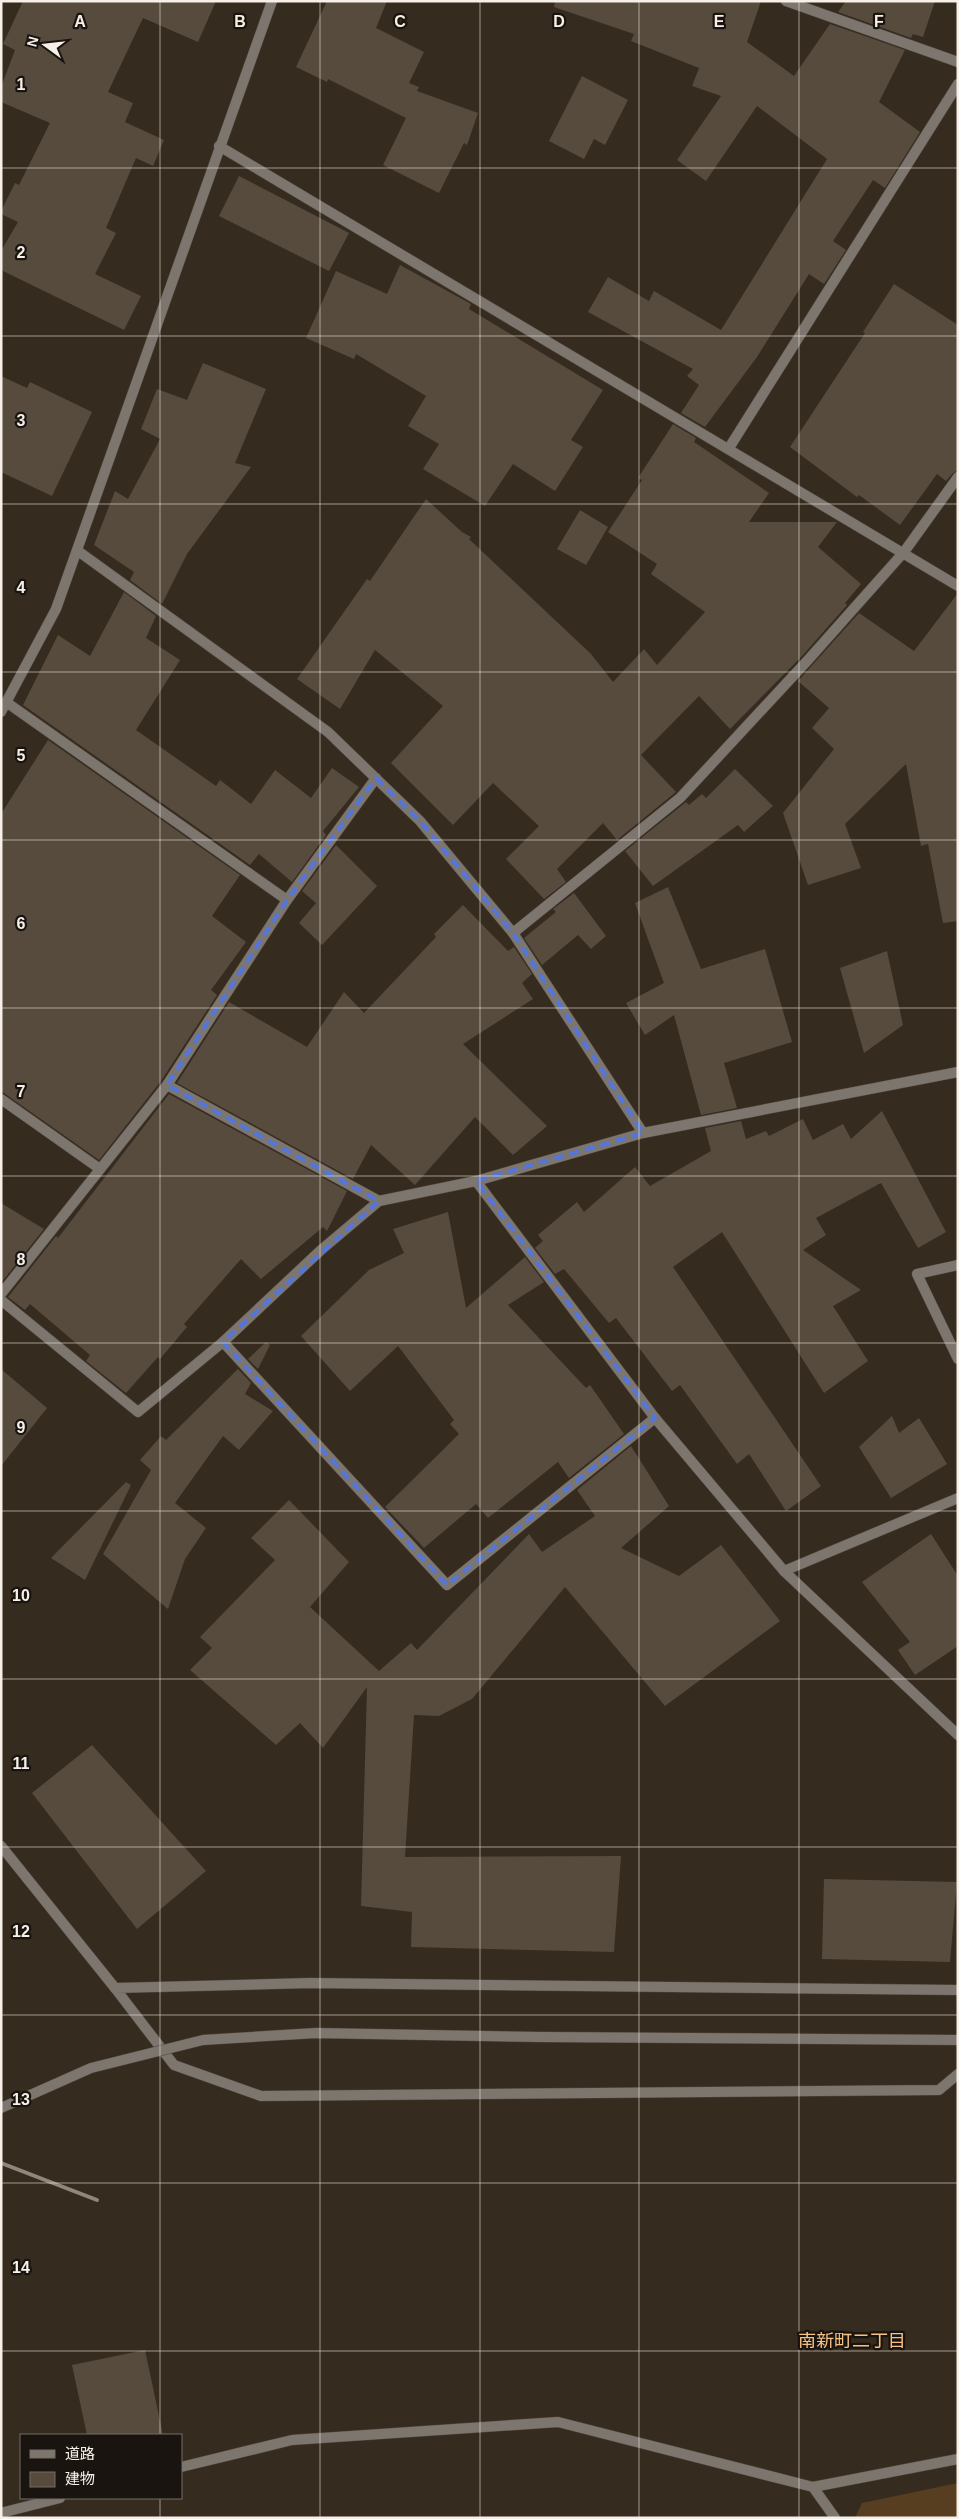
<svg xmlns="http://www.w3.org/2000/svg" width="959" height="2519" font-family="Arial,'Noto Sans JP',sans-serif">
  <rect width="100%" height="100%" fill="#362b1f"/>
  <!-- green -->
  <path fill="#583e20" d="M958,2483V2518H855L862,2503Z"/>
  <!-- building -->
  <g fill="#574b3e">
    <path d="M23,1H216L198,42L143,18L108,92L133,103L125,122L164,140L153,166L136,158L106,228L116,233L95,274L141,296L124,330L1,270V251L18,222L1,214V211L15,183L19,185L50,123L1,102V87L15,50L3,44Z"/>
    <path d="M327,1H387L376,28L424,52L409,83L419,87L417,91L478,113L467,145L464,143L439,193L383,165L406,118L328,79L327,82L296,67Z"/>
    <path d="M555,1H761L747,42L794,76L830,24L905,50L879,102L920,132L885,188L873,180L833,241L846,250L824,284L809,274L757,357L705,427L681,413L699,385L687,376L693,369L588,312L608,277L649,301L654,291L721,330L827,159L757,106L706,181L677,160L721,96L692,86L699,68L631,41L634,34L554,7Z"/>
    <path d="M846,1H935L923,37L913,34L911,38L838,12Z"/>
    <path d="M582,76L628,100L605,145L594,139L584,159L549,141Z"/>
    <path d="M239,176L349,233L329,271L219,216Z"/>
    <path d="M400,265L471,304L469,309L603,390L571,440L583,447L555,491L513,464L485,506L423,469L439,444L408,426L426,396L356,354L354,359L306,338L336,271L387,294Z"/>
    <path d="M894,284L958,325V470L953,473L946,481L937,474L900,525L859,495L857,497L790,447L865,333L863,332Z"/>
    <path d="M203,363L266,389L235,463L251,467L187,554L162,604L130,580L134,572L94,545L115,491L128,499L160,439L141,429L157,389L187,400Z"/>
    <path d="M1,376L27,388L30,382L92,412L52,496L1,472Z"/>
    <path d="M673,424L696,438L694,442L769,493L749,522H837L818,547L861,584L845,603L847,605L803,655L730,729L699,696L641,755L676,792L617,840L603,823L557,869L566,882L544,899L506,859L539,826L493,783L453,825L391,763L443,706L375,650L340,709L297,679L367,579L370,581L426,499L462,532L471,537L469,539L591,654L613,682L644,649L657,665L705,612L651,574L657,564L608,532L642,480L638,478Z"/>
    <path d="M580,510L608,527L586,565L557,549Z"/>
    <path d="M124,592L156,616L146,638L180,660L136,730L216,786L220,780L251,804L275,770L311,798L332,768L359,787L323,831L326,835L292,882L259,854L250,865L23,705L58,635L90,656Z"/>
    <path d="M958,593V921L943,923L928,844L921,846L906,764L845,824L861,868L808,885L783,813L834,749L812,728L829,708L798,681L859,613L914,651Z"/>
    <path d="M48,740L240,875L212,916L246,942L211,990L217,995L161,1081L99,1160L1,1091V814Z"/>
    <path d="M735,769L773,806L744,832L738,825L653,886L625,851L686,802L689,805L702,794L706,798Z"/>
    <path d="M336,845L377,886L322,945L299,923L316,903L302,891Z"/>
    <path d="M668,887L701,969L765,949L792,1042L724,1063L737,1108L701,1115L674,1015L645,1035L626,1003L664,983L635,903Z"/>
    <path d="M574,893L606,936L591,949L578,935L542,965L524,938L556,912L553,909Z"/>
    <path d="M463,905L508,951L514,947L532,974L522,983L533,999L463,1044L547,1126L513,1155L475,1117L415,1185L371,1145L353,1179L177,1083L229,1002L307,1047L344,992L364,1013L436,937L434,934Z"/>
    <path d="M887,951L903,1025L864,1053L840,968Z"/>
    <path d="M169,1094L347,1191L327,1231L323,1227L261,1279L241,1259L184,1324L187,1327L160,1359L158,1357L126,1393L86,1361L90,1355L30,1304L25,1310L8,1297L56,1236L58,1238Z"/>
    <path d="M882,1111L946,1232L918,1248L881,1183L816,1218L826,1235L803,1250L861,1290L833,1306L868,1361L824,1393L722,1232L673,1267L821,1486L786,1511L749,1454L737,1464L680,1385L672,1391L616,1318L609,1323L564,1269L555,1274L535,1248L543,1241L538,1235L577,1202L584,1212L635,1167L650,1186L711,1151L705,1128L741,1121L746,1139L766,1131L769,1136L803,1119L813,1140L843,1124L851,1139Z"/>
    <path d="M1,1203L44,1229L1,1283Z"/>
    <path d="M448,1212L466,1308L525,1257L544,1282L508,1305L586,1388L590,1385L624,1434L569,1478L558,1462L488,1518L476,1504L424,1548L385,1507L459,1434L450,1424L454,1420L398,1346L350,1391L301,1336L369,1270L404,1253L393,1229Z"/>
    <path d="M266,1342L270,1345L258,1369L248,1359Z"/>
    <path d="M1,1369L47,1408L1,1466Z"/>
    <path d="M238,1369L251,1383L245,1394L273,1411L239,1450L223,1436L175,1503L206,1528L185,1559L168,1609L103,1554L151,1470L140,1460L161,1436L166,1440Z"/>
    <path d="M892,1416L899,1433L919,1418L947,1464L891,1498L859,1447Z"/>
    <path d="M631,1446L669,1506L621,1548L679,1576L721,1545L780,1621L665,1706L565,1587L472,1699L439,1716L414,1715L405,1857L621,1856L614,1952L411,1947L412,1912L361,1906L367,1687L323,1748L300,1723L276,1745L190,1670L212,1648L200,1637L275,1560L251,1538L289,1500L349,1562L310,1607L379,1671L411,1643L417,1650L529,1534L542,1552L595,1516L577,1490Z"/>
    <path d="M126,1482L131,1485L85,1580L51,1558Z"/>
    <path d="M931,1534L958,1576V1646L915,1675L898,1650L910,1642L862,1582Z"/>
    <path d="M92,1745L206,1871L137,1929L32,1793Z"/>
    <path d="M824,1879L957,1882L950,1962L822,1959Z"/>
    <path d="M145,2350L163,2435H87L72,2365Z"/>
  </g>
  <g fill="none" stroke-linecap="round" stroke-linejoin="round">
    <defs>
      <g id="service">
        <path d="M786,1L958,62"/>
        <path d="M729,448L958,84"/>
        <path d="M904,552L958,477"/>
        <path d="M6,702L287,900"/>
        <path d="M181,2467L292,2440L558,2422L813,2487L958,2459"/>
        <path d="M813,2487L835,2518"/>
        <path d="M1,2513L60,2498"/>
      </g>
      <g id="minor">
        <path d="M219,146L958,586"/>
        <path d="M78,551L328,732L420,821L513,933L643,1133"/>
        <path d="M513,933L680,798L808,660L904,552"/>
        <path d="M167,1085L379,1201"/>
        <path d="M1,1099L100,1169"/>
        <path d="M476,1181L655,1418L784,1571L958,1735"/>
        <path d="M958,1265L917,1274L958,1359"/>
        <path d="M1,1294L167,1085L287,900L376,778"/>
        <path d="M1,1300L138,1412L223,1342L321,1250L379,1201L476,1181L643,1133L958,1072"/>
        <path d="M223,1342L447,1585L655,1418"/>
        <path d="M784,1571L958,1498"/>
      </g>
      <g id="tertiary">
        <path d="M1,712L56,609L272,1"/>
        <path d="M1,1846L115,1988"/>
        <path d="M958,1990L310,1983L115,1988L174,2065L261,2096L939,2090L958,2074"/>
        <path d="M542,2037L958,2040"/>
      </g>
    </defs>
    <!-- service casing -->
    <use href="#service" stroke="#51473b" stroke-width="11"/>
    <!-- minor casing -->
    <use href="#minor" stroke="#51473b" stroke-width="11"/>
    <!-- tertiary casing -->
    <use href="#tertiary" stroke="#51473b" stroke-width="11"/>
    <!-- service -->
    <use href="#service" stroke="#7c766f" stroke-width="10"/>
    <!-- minor -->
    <use href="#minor" stroke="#7c766f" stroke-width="10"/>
    <!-- tertiary -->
    <use href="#tertiary" stroke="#7c766f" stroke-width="10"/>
    <!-- rail -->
    <path stroke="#90877c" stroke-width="4" d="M1,2163L97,2200"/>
    <defs>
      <path id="tertiary-bridge" d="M1,2108L91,2068L203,2040L316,2033L542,2037"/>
    </defs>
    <!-- tertiary-bridge casing -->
    <use href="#tertiary-bridge" stroke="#51473b" stroke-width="11" stroke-linecap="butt"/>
    <!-- tertiary-bridge -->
    <use href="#tertiary-bridge" stroke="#7c766f" stroke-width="10"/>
  </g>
  <!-- marked area -->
  <path fill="none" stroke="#5476dc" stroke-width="4" stroke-dasharray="10 6" stroke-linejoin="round" d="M376,778L420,821L513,933L643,1133L476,1181L655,1418L447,1585L223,1342L379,1201L167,1085L287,900Z"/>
  <!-- grid -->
  <path fill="none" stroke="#f7f0e8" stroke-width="1" stroke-opacity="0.55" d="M160,1V2435M320,1V2518M480,1V2518M639,1V2518M799,1V2518M1,168H958M1,336H958M1,504H958M1,672H958M1,840H958M1,1008H958M1,1176H958M1,1343H958M1,1511H958M1,1679H958M1,1847H958M1,2015H958M1,2183H958M1,2351H958M160,2498V2518"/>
  <g text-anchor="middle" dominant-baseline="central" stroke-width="4.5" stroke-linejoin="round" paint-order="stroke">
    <!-- neighbourhood labels -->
    <g font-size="18" fill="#f8c184" stroke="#19140f">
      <text x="852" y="2341">南新町二丁目</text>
    </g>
  </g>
  <g font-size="16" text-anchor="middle" font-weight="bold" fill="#f7f0e8" stroke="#19140f" stroke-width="4.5" stroke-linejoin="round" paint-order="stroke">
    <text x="80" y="27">A</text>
    <text x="240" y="27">B</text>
    <text x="400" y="27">C</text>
    <text x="559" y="27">D</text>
    <text x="719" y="27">E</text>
    <text x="879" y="27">F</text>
    <text x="21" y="90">1</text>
    <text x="21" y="258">2</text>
    <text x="21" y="426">3</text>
    <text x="21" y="593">4</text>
    <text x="21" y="761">5</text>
    <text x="21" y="929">6</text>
    <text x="21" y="1097">7</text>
    <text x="21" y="1265">8</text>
    <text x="21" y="1433">9</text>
    <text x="21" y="1601">10</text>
    <text x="21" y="1769">11</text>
    <text x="21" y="1937">12</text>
    <text x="21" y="2105">13</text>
    <text x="21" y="2273">14</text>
  </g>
  <!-- border -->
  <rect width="959" height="2519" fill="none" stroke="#f7f0e8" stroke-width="5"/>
  <!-- legend -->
  <rect x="20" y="2434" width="162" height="65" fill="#19140f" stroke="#726c66"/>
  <rect x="30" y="2450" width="25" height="8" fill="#7c766f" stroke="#726c66"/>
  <text x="65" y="2459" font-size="15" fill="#f7f0e8">道路</text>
  <rect x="30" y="2472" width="25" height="15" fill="#574b3e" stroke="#726c66"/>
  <text x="65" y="2484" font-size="15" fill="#f7f0e8">建物</text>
  <!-- north arrow -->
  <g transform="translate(45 45) rotate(285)" stroke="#19140f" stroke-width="4" paint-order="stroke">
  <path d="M0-4L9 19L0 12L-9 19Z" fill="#f7f0e8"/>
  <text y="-8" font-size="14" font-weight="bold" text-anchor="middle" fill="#f7f0e8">N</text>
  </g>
</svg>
